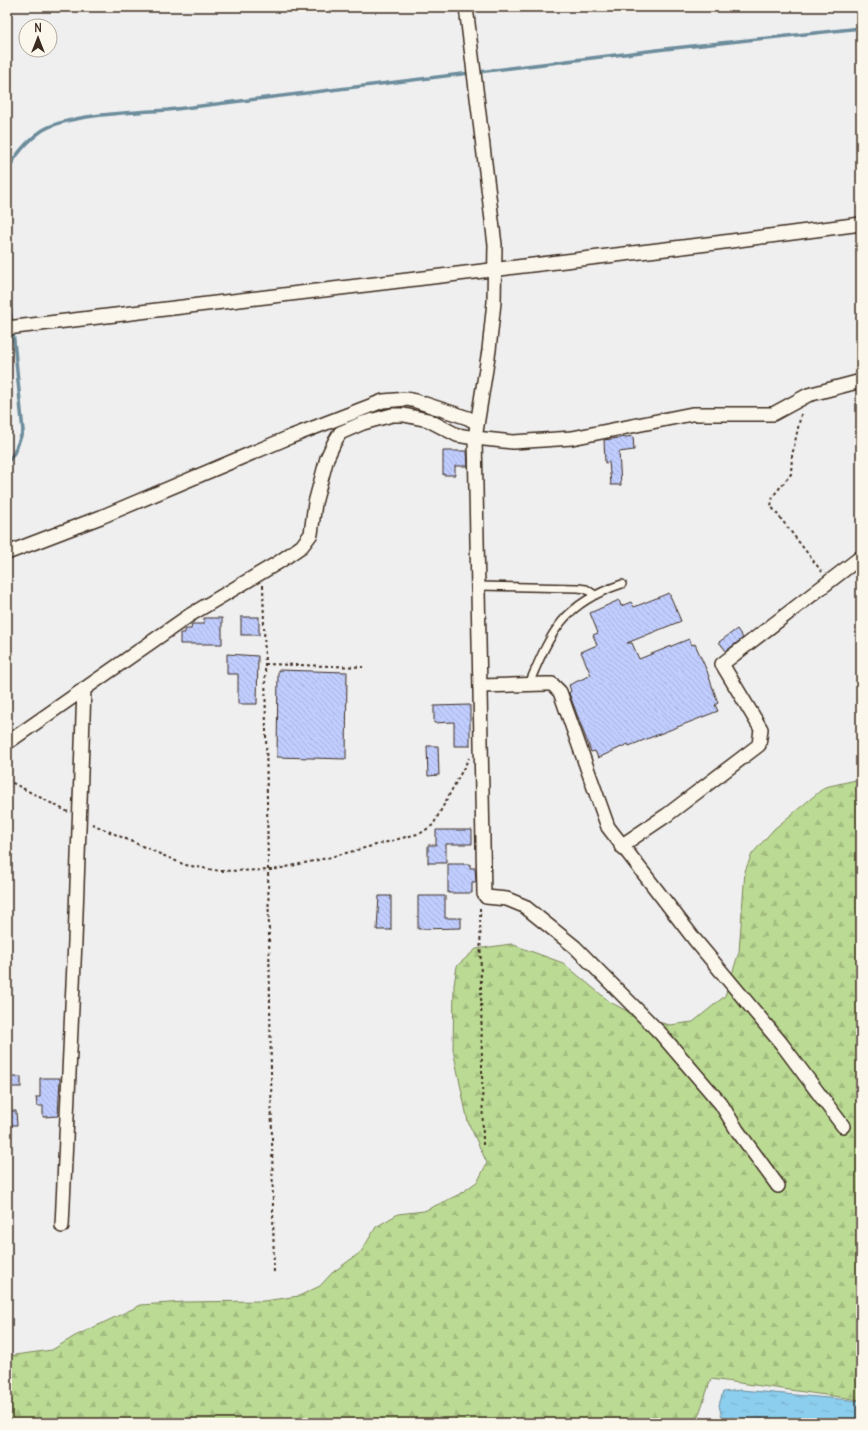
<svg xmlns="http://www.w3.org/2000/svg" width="868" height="1430" font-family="Delius,sans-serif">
  <defs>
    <pattern id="forest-firs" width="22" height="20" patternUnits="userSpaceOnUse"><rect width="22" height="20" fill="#bbdb94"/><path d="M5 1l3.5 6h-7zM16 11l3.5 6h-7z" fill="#a2bc7f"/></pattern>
    <pattern id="water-ripples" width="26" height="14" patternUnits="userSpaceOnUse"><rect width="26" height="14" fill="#8cceee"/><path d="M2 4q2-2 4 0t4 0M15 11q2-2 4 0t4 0" fill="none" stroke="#7ab1cc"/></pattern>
    <pattern id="building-back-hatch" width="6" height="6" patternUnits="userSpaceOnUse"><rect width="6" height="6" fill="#c0cdfe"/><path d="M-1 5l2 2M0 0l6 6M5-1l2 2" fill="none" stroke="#a6b0d9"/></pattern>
  </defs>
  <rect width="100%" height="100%" fill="#efeff0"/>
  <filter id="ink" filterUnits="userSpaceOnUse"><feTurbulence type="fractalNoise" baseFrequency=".025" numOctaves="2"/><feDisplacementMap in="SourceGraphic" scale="8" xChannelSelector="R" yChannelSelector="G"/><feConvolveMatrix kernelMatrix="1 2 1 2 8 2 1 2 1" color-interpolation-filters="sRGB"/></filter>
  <g filter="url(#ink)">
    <!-- forest -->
    <path fill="url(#forest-firs)" stroke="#7b8259" d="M856,780H861V1400L711,1379L696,1423H7V1356L52,1350L75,1336L141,1305L184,1302L264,1301L299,1296L320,1286L332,1273L361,1252L376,1227L398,1214L424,1211L460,1194L478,1181L487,1163L468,1122L453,1050L454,985L457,966L476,949L511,944L563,963L610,1002L640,1018L670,1025L693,1022L725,996L739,952L745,871L752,854L774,829L825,787Z"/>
    <!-- water -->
    <path fill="url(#water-ripples)" stroke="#6c8c9b" d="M741,1390L861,1401V1423H723L719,1405L723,1392Z"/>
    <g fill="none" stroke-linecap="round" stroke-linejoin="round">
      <!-- stream -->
      <g stroke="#6c8c9b" stroke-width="3.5">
        <path d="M7,172C14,156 28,140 43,130C69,114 136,112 168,110L665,49L861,28"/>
        <path d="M7,279L12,324"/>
        <path d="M7,463L14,453L23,431L13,331"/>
      </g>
    </g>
    <!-- building -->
    <g fill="url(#building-back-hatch)" stroke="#3b2a1e">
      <path d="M633,436L634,450L619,452L621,485H611L609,462L605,463L604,440Z"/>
      <path d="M443,451H467L468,466H455V475H443Z"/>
      <path d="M669,593L681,621L627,643H632L639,659L689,639L692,645L695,644L707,671L718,703L715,705L718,711L629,746L628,744L598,758L595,751L591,752L569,693L571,691L569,685L591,675L581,652L597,645L593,635L598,633L590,613L619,600L621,606L631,602L634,607Z"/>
      <rect x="241" y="617" width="18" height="18"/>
      <path d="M204,618H222V644H180V633H185V629H191L192,624H204Z"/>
      <path d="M737,629L743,638L726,651L719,642Z"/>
      <path d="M227,654L258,656L257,704H238V674H227Z"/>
      <path d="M278,670L347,672L346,759L277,757Z"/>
      <path d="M470,705V746H454V722L434,723V706Z"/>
      <path d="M427,746H438L439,775L428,776Z"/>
      <path d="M436,830H472V844H446V863H428V845H436Z"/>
      <path d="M448,864H470V868H475L476,882H472V893H448Z"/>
      <path d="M379,896H391V930H377Z"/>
      <path d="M418,896H445V918H461V928L418,929Z"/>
      <rect x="7" y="1077" width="14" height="10"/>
      <path d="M40,1078H60L58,1116L43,1117V1106H37L36,1097H40Z"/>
      <path d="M7,1111H16L17,1125H7Z"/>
    </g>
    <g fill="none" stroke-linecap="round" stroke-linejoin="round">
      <defs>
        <g id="lane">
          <path d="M479,586L578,588L586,589L595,595"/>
          <path d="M529,684C551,631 564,603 622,584"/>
        </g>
        <g id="street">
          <path d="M466,7L495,245L494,302L489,350L475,438L484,894L486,897L507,899L524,906L575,947L661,1034L721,1104L737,1130L778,1186"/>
          <path d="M7,328L716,243L861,224"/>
          <path d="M7,553L101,517L290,437L383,401L407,399L416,401L468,418L477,423"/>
          <path d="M480,686L545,684H552L560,692L608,827L695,940L781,1043L843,1126"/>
          <path d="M7,743L190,615L279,562L302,546L311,534L315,503L327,458L334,443L340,433L363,423L392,415H404L428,420L457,435L475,438L513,442L572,438L692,414H773L808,395L861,381"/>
          <path d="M621,846L667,815L759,745L761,729L722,664L861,557"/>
          <path d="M62,1226L75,941L84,689"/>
        </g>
      </defs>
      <!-- lane casing -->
      <use href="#lane" stroke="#3b2a1e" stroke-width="10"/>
      <!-- street casing -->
      <use href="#street" stroke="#3b2a1e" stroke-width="16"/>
      <!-- path -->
      <g stroke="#3b2a1e" stroke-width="2" stroke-dasharray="3 3" stroke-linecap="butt">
        <path d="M801,414L792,456L791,474L773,496L771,506L822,572"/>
        <path d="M263,585L265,664L274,1275"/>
        <path d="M265,664L363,667"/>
        <path d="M7,780L68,812"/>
        <path d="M92,824L185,865L220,871L273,870L327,858L421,833L433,825L469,758"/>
        <path d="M480,908L483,1146"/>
      </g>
      <!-- lane -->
      <use href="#lane" stroke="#fbf7ec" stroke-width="7"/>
      <!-- street -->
      <use href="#street" stroke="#fbf7ec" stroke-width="13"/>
    </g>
  </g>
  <!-- margin -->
  <rect width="868" height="1430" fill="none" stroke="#fbf7ec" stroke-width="24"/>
  <rect x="12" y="12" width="844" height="1406" fill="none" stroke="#3b2a1e" stroke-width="1.5" filter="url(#ink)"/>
  <!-- north arrow -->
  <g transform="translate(38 38)"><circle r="19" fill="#fbf7ec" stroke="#aea59a"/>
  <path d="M0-3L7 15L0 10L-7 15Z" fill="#3b2a1e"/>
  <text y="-6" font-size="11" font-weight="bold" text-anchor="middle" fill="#3b2a1e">N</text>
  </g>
</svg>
